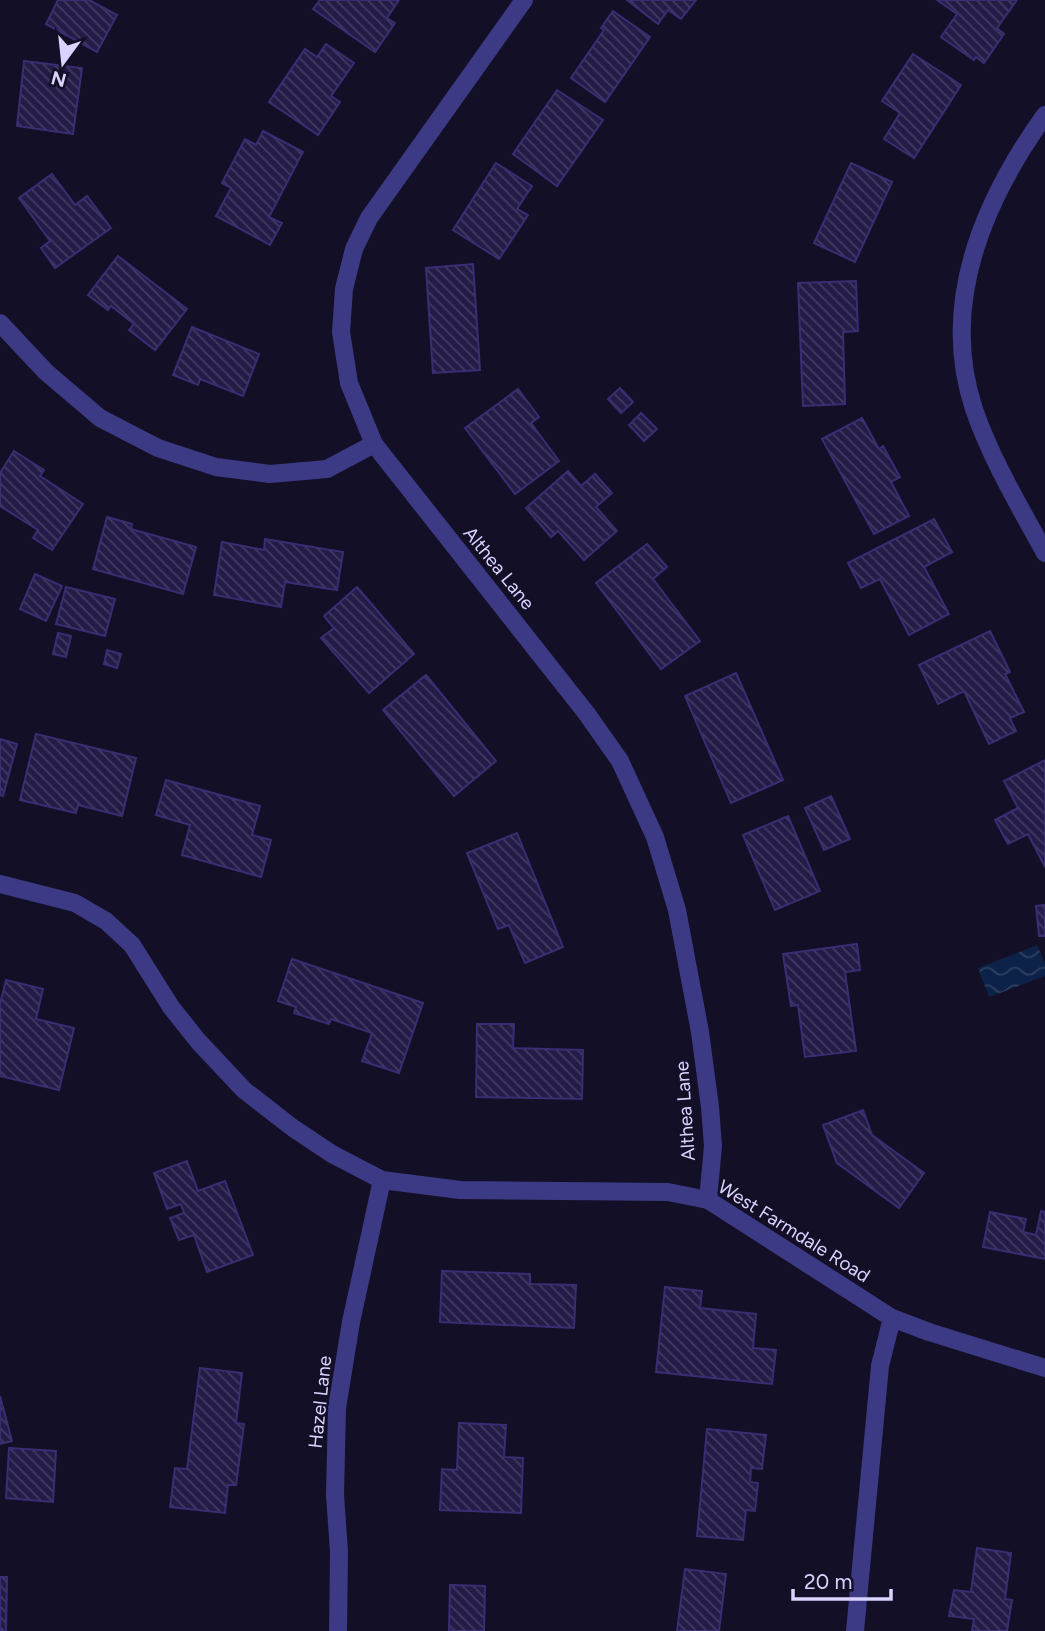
<svg xmlns="http://www.w3.org/2000/svg" width="1045" height="1631" font-family="Figtree,sans-serif">
  <defs>
    <pattern id="water-waves" width="16" height="10" patternUnits="userSpaceOnUse" patternTransform="scale(1.75)"><rect width="16" height="10" fill="#0c2248"/><path d="M0 5q4-4 8 0t8 0" fill="none" stroke="#2f4163"/></pattern>
    <pattern id="building-back-hatch" width="6" height="6" patternUnits="userSpaceOnUse" patternTransform="scale(1.75)"><rect width="6" height="6" fill="#241b47"/><path d="M-1 5l2 2M0 0l6 6M5-1l2 2" fill="none" stroke="#433b63"/></pattern>
  </defs>
  <rect width="100%" height="100%" fill="#130f26"/>
  <!-- water -->
  <path fill="url(#water-waves)" d="M1037,945L1045,963V976L989,997L978,968Z"/>
  <!-- building -->
  <g fill="url(#building-back-hatch)" stroke="#3b2d73" stroke-width="2">
    <path d="M58,0H89L117,15L97,52L46,24Z"/>
    <path d="M320,0H399L387,18L395,23L375,52L313,9Z"/>
    <path d="M627,0H696L681,19L668,10L658,24Z"/>
    <path d="M937,0H1017L997,28L1004,34L984,63L976,57L974,60L941,37L957,14Z"/>
    <path d="M613,11L650,37L605,102L571,78L604,30L601,28Z"/>
    <path d="M326,44L354,63L331,96L340,102L318,135L269,102L305,49L317,57Z"/>
    <path d="M913,54L961,85L914,158L884,139L900,113L882,101Z"/>
    <path d="M24,61L82,68L73,134L17,126Z"/>
    <path d="M557,90L603,120L557,186L513,154Z"/>
    <path d="M263,131L303,152L269,217L282,223L270,245L216,216L231,188L222,183L245,139L256,145Z"/>
    <path d="M496,163L532,186L517,209L528,215L499,259L453,230Z"/>
    <path d="M851,163L892,182L855,262L814,243Z"/>
    <path d="M52,174L75,205L87,196L111,228L55,268L41,248L50,241L19,198Z"/>
    <path d="M118,256L187,309L155,350L129,330L134,324L111,306L108,310L88,295Z"/>
    <path d="M473,264L480,370L433,373L426,268Z"/>
    <path d="M856,281L858,331L843,332L845,404L803,406L798,283Z"/>
    <path d="M192,327L259,354L243,396L200,379L198,385L173,375Z"/>
    <path d="M620,388L633,402L621,413L608,399Z"/>
    <path d="M518,389L539,417L531,423L559,461L515,494L465,428Z"/>
    <path d="M641,413L657,429L644,441L629,425Z"/>
    <path d="M862,418L879,449L883,446L900,477L891,482L909,516L874,534L822,439Z"/>
    <path d="M14,451L44,470L40,476L83,504L52,550L33,538L38,530L0,506V473Z"/>
    <path d="M568,471L581,486L595,474L612,493L596,507L617,531L584,560L558,531L551,537L526,508Z"/>
    <path d="M107,517L132,524L131,529L196,547L183,594L93,569Z"/>
    <path d="M934,519L952,552L924,567L949,614L909,635L880,579L861,588L848,563Z"/>
    <path d="M265,539L343,552L337,590L285,582L281,607L214,595L222,542L264,550Z"/>
    <path d="M647,544L667,567L653,579L700,641L661,669L596,583Z"/>
    <path d="M35,574L62,586L46,621L20,609Z"/>
    <path d="M66,587L115,599L105,636L56,624Z"/>
    <path d="M357,587L414,654L369,693L321,638L334,628L324,616Z"/>
    <path d="M990,631L1010,672L1005,674L1024,712L1010,718L1016,731L989,744L964,691L938,704L919,665Z"/>
    <path d="M58,633L71,636L66,657L53,654Z"/>
    <path d="M107,650L121,654L117,668L104,664Z"/>
    <path d="M736,673L783,780L731,803L685,696Z"/>
    <path d="M426,675L496,761L454,796L383,710Z"/>
    <path d="M36,734L136,758L122,816L78,805L76,813L20,800Z"/>
    <path d="M0,739L17,744L3,796L0,795Z"/>
    <path d="M1045,760V867L1028,834L1008,844L995,820L1018,808L1004,781Z"/>
    <path d="M166,780L260,806L252,835L271,840L261,877L182,855L190,825L156,815Z"/>
    <path d="M831,796L850,839L824,850L805,808Z"/>
    <path d="M788,816L820,891L775,910L743,835Z"/>
    <path d="M517,833L563,947L525,963L509,925L498,929L467,853Z"/>
    <path d="M1045,905V936H1039L1036,906Z"/>
    <path d="M857,944L860,970L845,972L856,1051L805,1057L798,1005L791,1006L783,954Z"/>
    <path d="M292,959L423,1003L399,1073L362,1061L372,1033L331,1019L329,1024L294,1013L296,1007L278,1001Z"/>
    <path d="M6,980L43,989L36,1019L74,1028L59,1090L0,1076V1004Z"/>
    <path d="M477,1024H514L513,1048L583,1050L582,1099L476,1097Z"/>
    <path d="M863,1110L872,1135L924,1173L899,1208L837,1163L823,1125Z"/>
    <path d="M187,1161L198,1191L225,1181L253,1255L207,1272L194,1235L179,1240L170,1218L184,1213L181,1204L167,1209L154,1173Z"/>
    <path d="M1041,1211L1045,1212V1259L983,1247L990,1212L1026,1219L1023,1232L1036,1235Z"/>
    <path d="M442,1271L530,1274V1284L576,1285L574,1328L440,1322Z"/>
    <path d="M665,1287L702,1291L700,1308L756,1314L753,1348L776,1350L772,1384L656,1372Z"/>
    <path d="M200,1368L242,1373L236,1423L244,1424L236,1485H228L225,1513L170,1507L175,1468L187,1469Z"/>
    <path d="M0,1396L12,1441L0,1444Z"/>
    <path d="M459,1423L506,1425L504,1457L523,1458L521,1513L440,1510L442,1469L457,1470Z"/>
    <path d="M707,1429L766,1435L762,1469L751,1468L750,1482L758,1483L755,1511L746,1510L743,1540L697,1536Z"/>
    <path d="M9,1448L56,1451L53,1502L6,1498Z"/>
    <path d="M977,1548L1011,1553L1005,1599L1012,1600L1007,1631H972L974,1619L949,1616L954,1590L971,1592Z"/>
    <path d="M685,1569L726,1574L719,1631H677Z"/>
    <path d="M0,1577H7L6,1631H0Z"/>
    <path d="M450,1585L485,1586L484,1631H449Z"/>
  </g>
  <g fill="none" stroke-linecap="round" stroke-linejoin="round">
    <!-- street -->
    <g stroke="#3d3a85" stroke-width="18">
      <path d="M524,0L369,218L354,249L344,289L341,332L349,383L374,444L587,714L620,761L655,837L677,910L700,1032L710,1107L713,1146L708,1200"/>
      <path d="M1045,115C984,200 939,304 974,409C991,459 1020,507 1045,553"/>
      <path d="M0,323L46,372L100,418L158,448L216,467L270,474L327,469L374,444"/>
      <path d="M0,884L75,903L106,921L132,945L171,1007L198,1041L244,1090L293,1128L332,1154L382,1180L460,1190L668,1192L708,1200L892,1318L929,1332L1045,1368"/>
      <path d="M338,1631L339,1552L335,1495L337,1408L351,1322L382,1180"/>
      <path d="M855,1631L880,1366L892,1318"/>
    </g>
  </g>
  <g text-anchor="middle" dominant-baseline="central" stroke-width="5" stroke-linejoin="round" paint-order="stroke">
    <!-- street labels -->
    <g font-size="19" fill="#d9d4ff" stroke="#130f26">
      <text transform="translate(499 568) rotate(51)">Althea Lane</text>
      <text transform="translate(685 1111) rotate(-94)">Althea Lane</text>
      <text transform="translate(794 1231) rotate(32)">West Farmdale Road</text>
      <text transform="translate(320 1402) rotate(-84)">Hazel Lane</text>
    </g>
  </g>
  <!-- north arrow -->
  <g transform="translate(63 63) rotate(195)" stroke="#130f26" stroke-width="5" paint-order="stroke">
  <path d="M0-5L12 26L0 18L-12 26Z" fill="#d9d4ff"/>
  <text y="-10" font-size="19" font-weight="bold" text-anchor="middle" fill="#d9d4ff">N</text>
  </g>
  <!-- scale -->
  <path d="M793 1589v10h98v-10" fill="none" stroke="#d9d4ff" stroke-width="3.5"/>
  <text x="804" y="1589" font-size="21" fill="#d9d4ff" stroke="#130f26" stroke-width="5" paint-order="stroke">20 m</text>
</svg>
